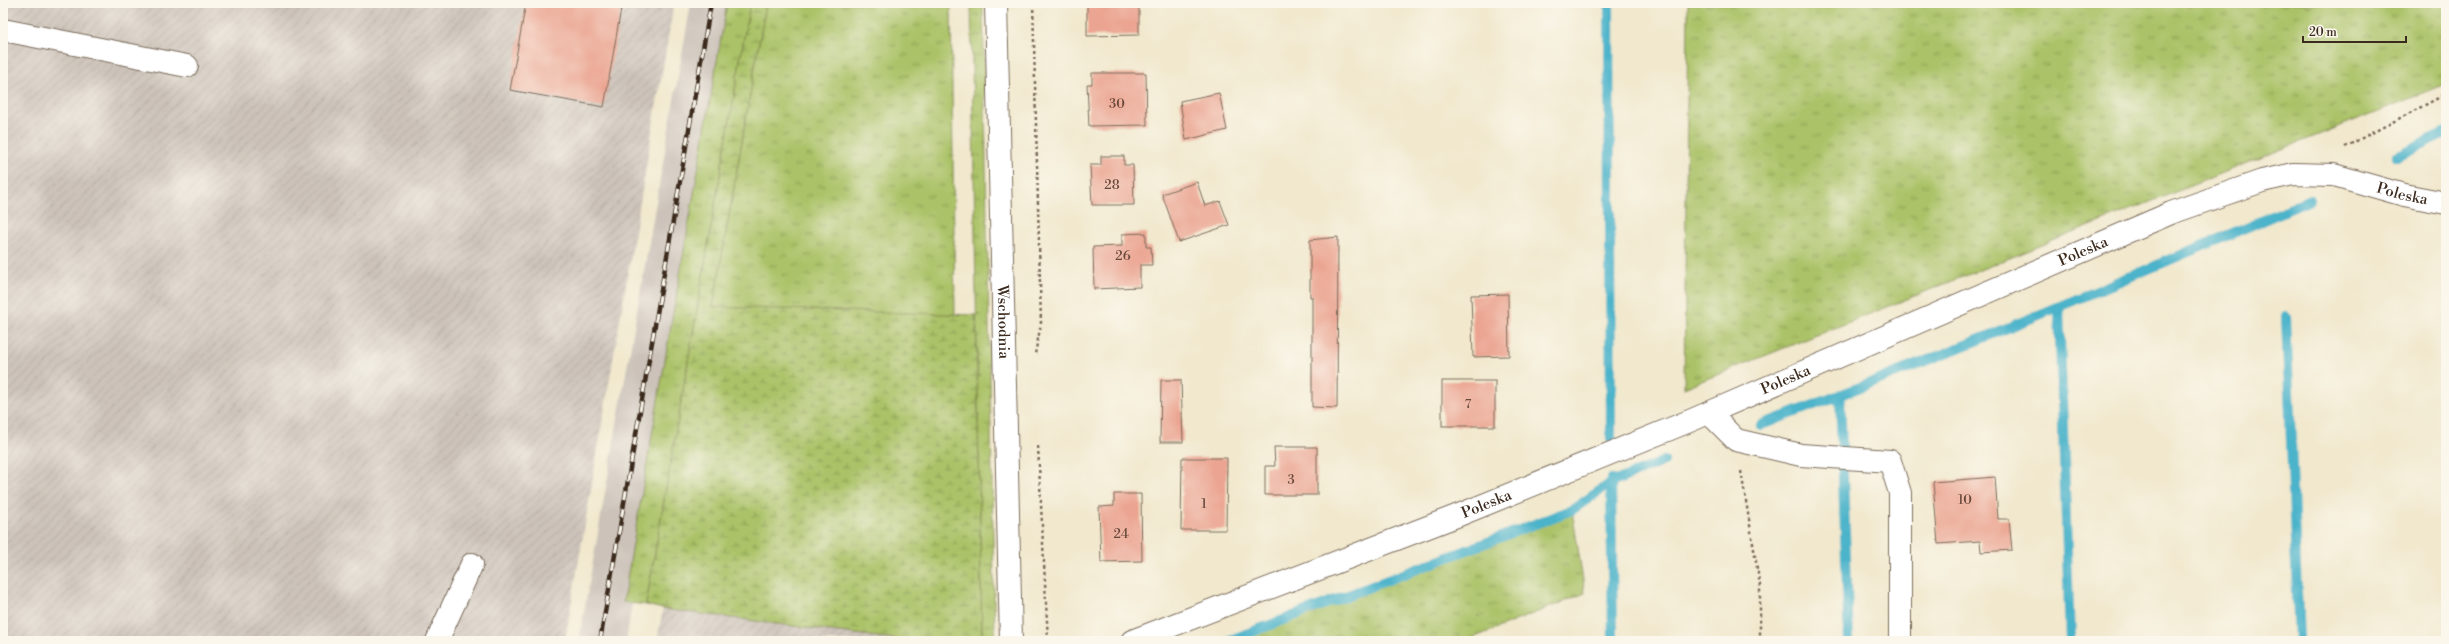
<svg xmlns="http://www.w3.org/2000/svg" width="2449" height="644" font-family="'Libre Bodoni',serif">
  <defs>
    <pattern id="industrial-furrows" width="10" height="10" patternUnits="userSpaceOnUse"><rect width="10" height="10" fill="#ccc2b9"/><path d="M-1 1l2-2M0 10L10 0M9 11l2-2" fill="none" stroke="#b0a79f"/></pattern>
    <pattern id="grass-tufts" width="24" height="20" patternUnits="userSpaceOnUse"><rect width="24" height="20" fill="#abc267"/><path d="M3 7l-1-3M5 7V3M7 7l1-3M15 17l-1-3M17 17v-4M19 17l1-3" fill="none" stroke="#8c9e54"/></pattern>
    <pattern id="wetland-marsh" width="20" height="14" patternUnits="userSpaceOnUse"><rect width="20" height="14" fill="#abc267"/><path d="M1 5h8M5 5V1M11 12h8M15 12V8" fill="none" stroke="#8c9e54"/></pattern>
  </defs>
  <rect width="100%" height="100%" fill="#fbf7ec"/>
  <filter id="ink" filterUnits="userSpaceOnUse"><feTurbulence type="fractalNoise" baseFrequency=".025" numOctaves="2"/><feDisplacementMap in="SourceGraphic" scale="8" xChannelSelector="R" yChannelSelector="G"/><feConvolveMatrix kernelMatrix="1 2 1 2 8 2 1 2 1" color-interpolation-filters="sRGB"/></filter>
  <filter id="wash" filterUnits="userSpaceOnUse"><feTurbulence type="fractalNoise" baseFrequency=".012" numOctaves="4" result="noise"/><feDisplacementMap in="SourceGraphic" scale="16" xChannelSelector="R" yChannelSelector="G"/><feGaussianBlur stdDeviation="0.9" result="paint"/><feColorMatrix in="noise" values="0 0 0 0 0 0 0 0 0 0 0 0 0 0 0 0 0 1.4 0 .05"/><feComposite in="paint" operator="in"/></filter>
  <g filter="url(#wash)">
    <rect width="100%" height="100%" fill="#f1e8cd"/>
    <!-- industrial -->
    <g fill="url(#industrial-furrows)">
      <path d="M3,3H674L565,641H3Z"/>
      <path d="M663,609L909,641H657Z"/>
    </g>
    <!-- railway -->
    <path fill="#ccc2b9" d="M691,3H730L626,641H579Z"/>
    <!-- grass -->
    <g fill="url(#grass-tufts)" stroke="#737642">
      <path d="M727,3H750L646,605L623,602Z"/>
      <path d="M766,3H951L955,315L713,308Z"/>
      <path d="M971,3H983L995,641H982Z"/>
      <path d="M1688,3H2446V84L1684,388Z"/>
      <path d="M1572,510L1585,593L1465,641H1228Z"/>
    </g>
    <!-- wetland -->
    <path fill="url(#wetland-marsh)" stroke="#737642" d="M750,3H766L713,307L976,315L982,641H909L663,609L646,605Z"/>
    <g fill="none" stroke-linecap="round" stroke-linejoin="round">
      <!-- stream -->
      <g stroke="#4cb3ca" stroke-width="10">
        <path d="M1609,3L1611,439"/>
        <path d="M2397,156L2446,132"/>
        <path d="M2059,307L2070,641"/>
        <path d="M2286,317L2299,641"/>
        <path d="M1840,395L1849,641"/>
        <path d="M1761,425C1946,356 2128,278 2310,200"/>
        <path d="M1611,479L1613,641"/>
        <path d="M1228,641L1572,510L1611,483L1664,461"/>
      </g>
    </g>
    <g id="blocks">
      <!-- building -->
      <g fill="#eba491">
        <path d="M526,3H622L604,107L510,90Z"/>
        <path d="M1087,3H1139V35L1087,36Z"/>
        <path d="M1092,73H1146L1147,125L1089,126L1087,84H1092Z"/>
        <path d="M1219,93L1227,130L1186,140L1180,101Z"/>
        <path d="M1101,156H1124V165H1133L1134,205H1092L1090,165H1101Z"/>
        <path d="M1197,182L1205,206L1220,201L1229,225L1179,242L1162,194Z"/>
        <path d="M1146,233V247H1151L1152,265H1140V287L1094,289L1093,247L1122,246V234Z"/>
        <path d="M1338,237L1337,408L1312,407V297H1310V240Z"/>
        <path d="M1508,294L1509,356L1473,357L1471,295Z"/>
        <path d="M1161,380H1181L1183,442H1160Z"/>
        <rect x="1442" y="381" width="53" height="45"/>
        <path d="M1274,447H1317V495H1265V466H1275Z"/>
        <path d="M1182,458H1227L1226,530H1181Z"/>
        <path d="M1995,477L1998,519H2009L2012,550L1981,552L1980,541L1938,544L1933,482Z"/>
        <path d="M1114,494H1141L1142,561L1101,562L1099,507L1114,506Z"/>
      </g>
    </g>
  </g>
  <g filter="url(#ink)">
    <use href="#blocks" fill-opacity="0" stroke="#7b6c5b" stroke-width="1"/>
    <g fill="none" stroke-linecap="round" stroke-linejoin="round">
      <defs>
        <g id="minor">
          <path id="s1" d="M996,3L1011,641"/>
          <path d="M3,30L187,66"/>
          <path d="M1709,413L1736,440L1801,455L1890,461L1900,493V641"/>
          <path d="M437,641L472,564"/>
          <path id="s2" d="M1132,641L1459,515L1692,420L2171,213L2262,181L2293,174L2334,175L2404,195L2446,203"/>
        </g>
      </defs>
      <!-- minor casing -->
      <use href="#minor" stroke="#7b6c5b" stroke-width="24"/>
      <!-- path -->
      <g stroke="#7b6c5b" stroke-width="2.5" stroke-dasharray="3 3" stroke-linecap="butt">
        <path d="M1033,3L1041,324L1035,354"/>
        <path d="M2345,147L2446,94"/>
        <path d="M1038,446L1048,641"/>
        <path d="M1741,471L1760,586V641"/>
      </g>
      <!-- minor -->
      <use href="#minor" stroke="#fff" stroke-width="22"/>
      <defs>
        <path id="rail" d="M600,641L711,3"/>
      </defs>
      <!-- rail casing -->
      <use href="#rail" stroke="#3b2a1e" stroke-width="4.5"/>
      <!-- rail -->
      <use href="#rail" stroke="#fbf7ec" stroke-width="3" stroke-dasharray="9" stroke-linecap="butt"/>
    </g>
  </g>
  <g text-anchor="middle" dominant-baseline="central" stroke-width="3" stroke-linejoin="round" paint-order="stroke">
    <!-- number labels -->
    <g font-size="13" fill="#67483b">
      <text x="1117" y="104">30</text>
      <text x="1112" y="185">28</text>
      <text x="1123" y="256">26</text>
      <text x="1468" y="404">7</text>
      <text x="1291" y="480">3</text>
      <text x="1965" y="500">10</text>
      <text x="1204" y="504">1</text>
      <text x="1121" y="534">24</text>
    </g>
    <!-- street labels -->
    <g font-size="15" fill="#3b2a1e" stroke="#fbf7ec">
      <text stroke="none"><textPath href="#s2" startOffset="1364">Poleska</textPath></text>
      <text stroke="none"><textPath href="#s2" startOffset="1028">Poleska</textPath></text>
      <text stroke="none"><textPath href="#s1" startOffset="319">Wschodnia</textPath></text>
      <text stroke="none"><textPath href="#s2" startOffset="704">Poleska</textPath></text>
      <text stroke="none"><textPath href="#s2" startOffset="380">Poleska</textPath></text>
    </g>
  </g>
  <!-- margin -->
  <rect width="2449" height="644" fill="none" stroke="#fbf7ec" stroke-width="16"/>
  <!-- scale -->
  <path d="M2303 36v6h103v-6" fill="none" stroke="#3b2a1e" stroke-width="2"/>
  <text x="2309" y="36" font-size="12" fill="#3b2a1e" stroke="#fbf7ec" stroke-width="3" paint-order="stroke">20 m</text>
</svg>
